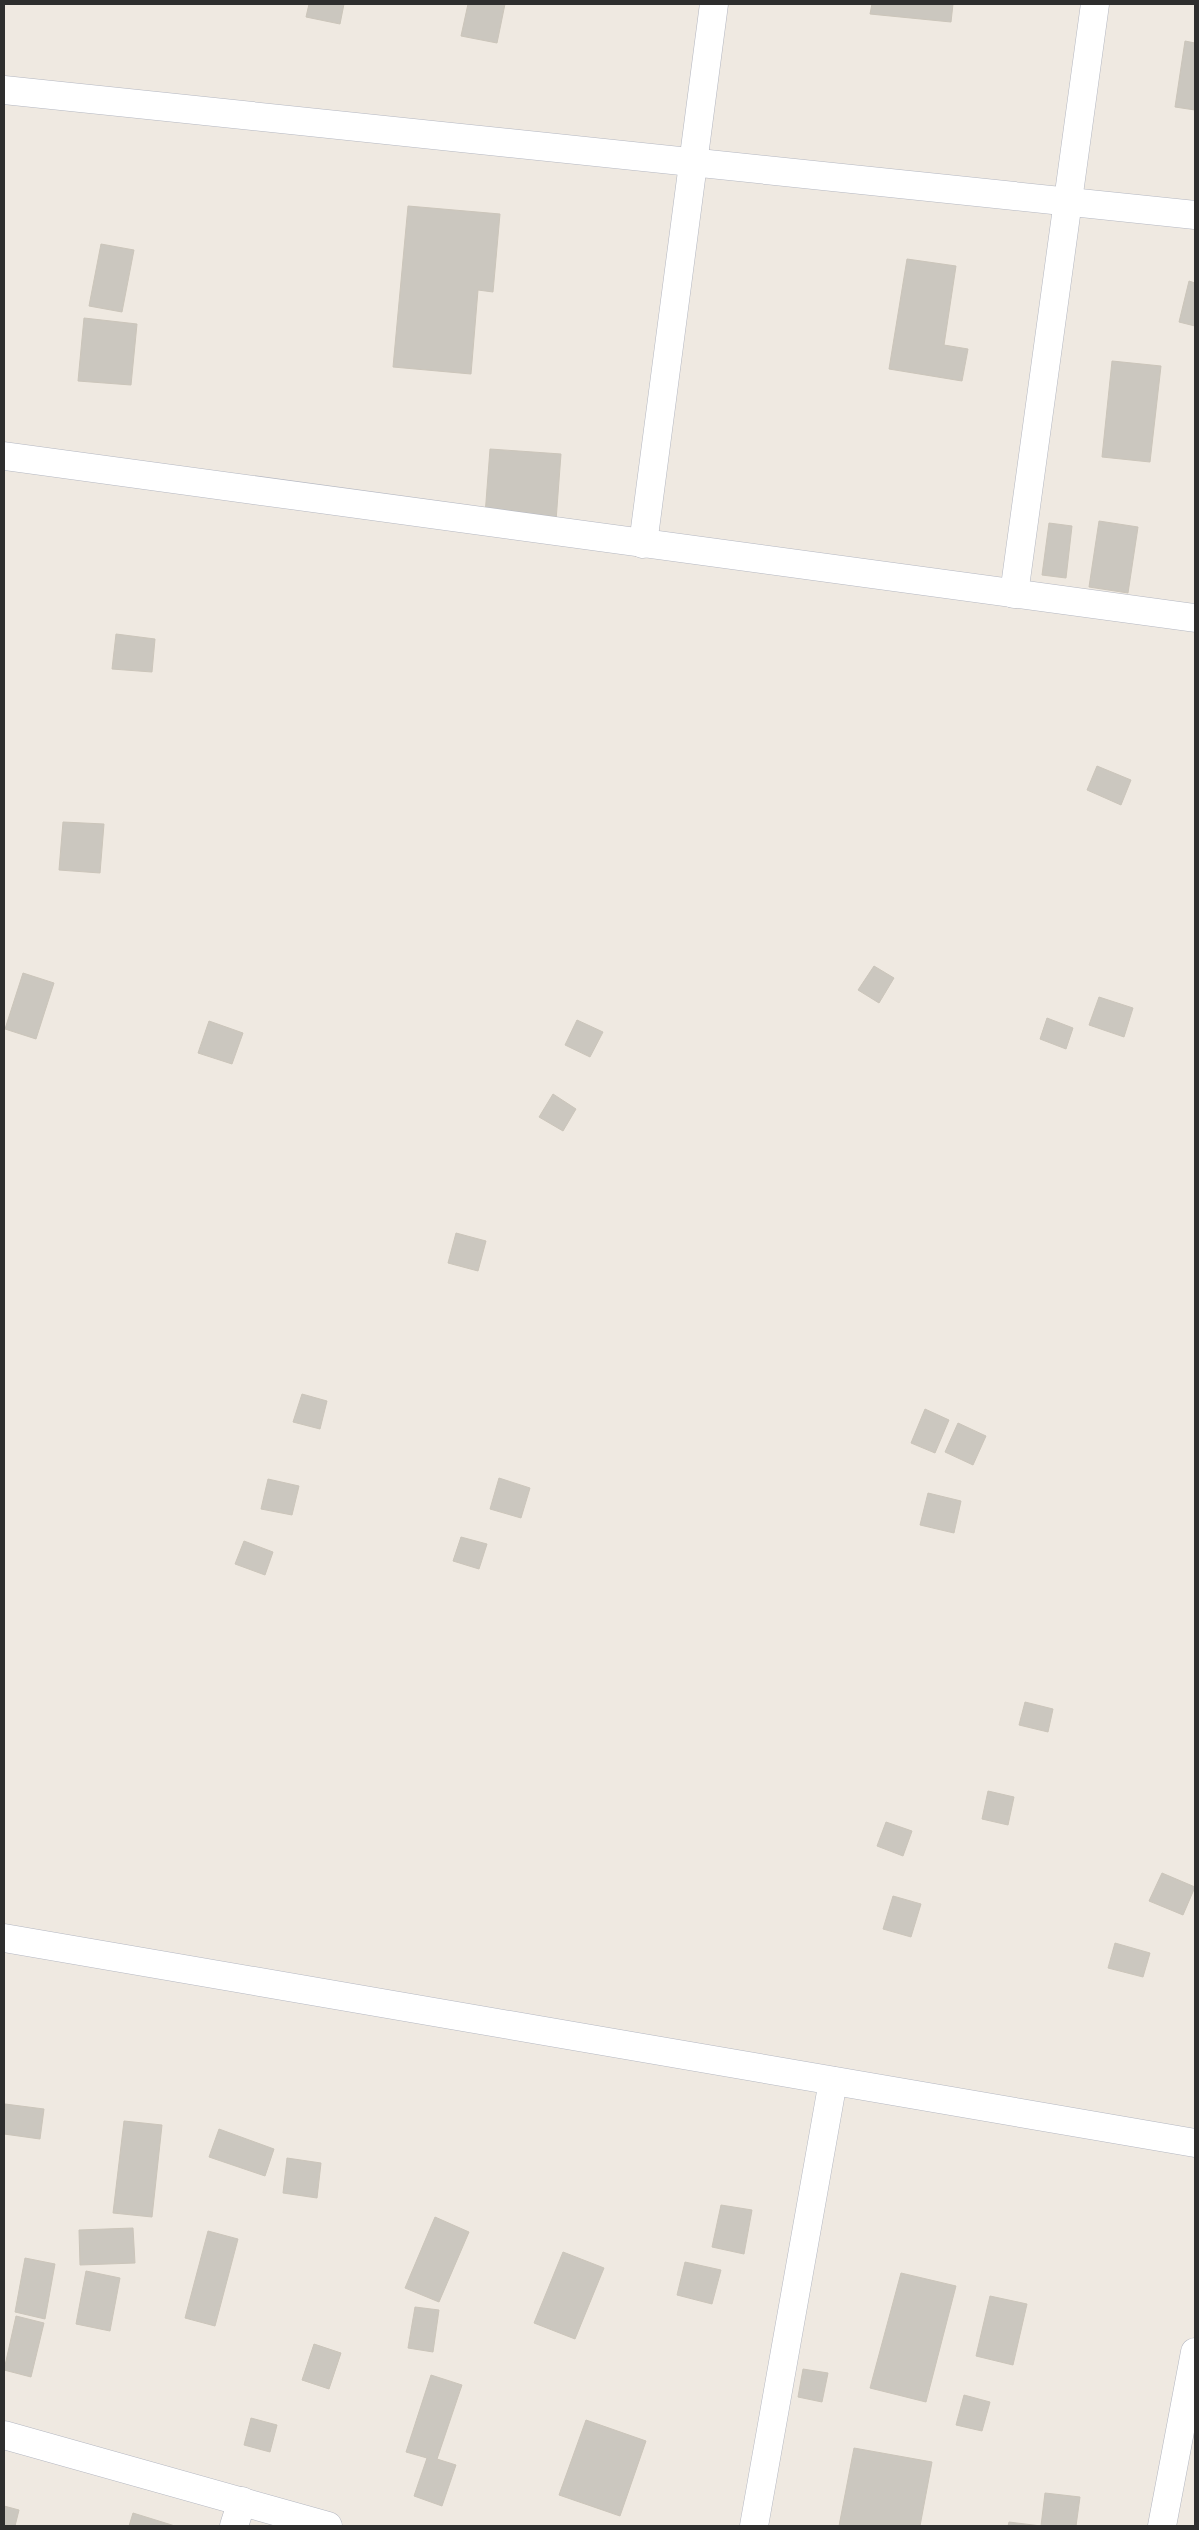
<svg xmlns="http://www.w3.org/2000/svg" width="1199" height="2530" font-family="Ubuntu,sans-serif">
  <rect width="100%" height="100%" fill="#efe9e1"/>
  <!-- building -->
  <g fill="#cbc7bf" stroke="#cbc5ba">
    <path d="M309,4H344L340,24L306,17Z"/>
    <path d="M468,4H505L497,43L461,36Z"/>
    <path d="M872,4H953L951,22L870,14Z"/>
    <path d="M1185,41L1195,43V110L1175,107Z"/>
    <path d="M408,206L500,214L493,292L478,290L471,374L393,367Z"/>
    <path d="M101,244L134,250L122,312L89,306Z"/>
    <path d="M907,259L956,266L944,345L968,349L962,381L889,369Z"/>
    <path d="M1189,281L1195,283V326L1179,322Z"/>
    <path d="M84,318L137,324L131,385L78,381Z"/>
    <path d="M1112,361L1161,366L1150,462L1102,457Z"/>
    <path d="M490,449L561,454L556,521L485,515Z"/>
    <path d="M1099,521L1138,527L1128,593L1089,587Z"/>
    <path d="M1049,523L1072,526L1066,578L1042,575Z"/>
    <path d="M116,634L155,639L152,672L112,669Z"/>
    <path d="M1097,766L1131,780L1121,805L1087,790Z"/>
    <path d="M63,822L104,824L100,873L59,870Z"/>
    <path d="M874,966L894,978L879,1003L858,990Z"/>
    <path d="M23,973L54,983L36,1039L5,1029Z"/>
    <path d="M1099,997L1133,1008L1124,1037L1089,1025Z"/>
    <path d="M1047,1018L1073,1028L1066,1049L1040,1039Z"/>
    <path d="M577,1020L603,1032L590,1057L565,1045Z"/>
    <path d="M209,1021L243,1033L232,1064L198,1053Z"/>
    <path d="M553,1094L576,1109L563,1131L539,1117Z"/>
    <path d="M456,1233L486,1241L478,1271L448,1263Z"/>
    <path d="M302,1394L327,1401L320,1429L293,1422Z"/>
    <path d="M925,1409L949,1420L935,1453L911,1443Z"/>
    <path d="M958,1423L986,1436L973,1465L945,1452Z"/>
    <path d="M499,1478L530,1488L521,1518L490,1509Z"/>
    <path d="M268,1479L299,1486L292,1515L261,1509Z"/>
    <path d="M928,1493L961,1501L954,1533L920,1525Z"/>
    <path d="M461,1537L487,1544L479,1569L453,1561Z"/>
    <path d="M244,1541L273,1552L265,1575L235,1564Z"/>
    <path d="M1025,1702L1053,1709L1048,1732L1019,1725Z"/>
    <path d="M988,1791L1014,1797L1008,1825L982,1819Z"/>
    <path d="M886,1822L912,1831L903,1856L877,1846Z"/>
    <path d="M1162,1873L1195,1887L1183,1915L1149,1901Z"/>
    <path d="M893,1896L921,1904L911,1937L883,1929Z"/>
    <path d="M1115,1943L1150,1953L1143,1977L1108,1968Z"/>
    <path d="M5,2104L44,2109L40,2139L4,2134Z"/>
    <path d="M124,2121L162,2125L152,2217L113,2213Z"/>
    <path d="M219,2129L274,2149L265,2176L209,2157Z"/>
    <path d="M287,2158L321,2163L317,2198L283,2193Z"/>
    <path d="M721,2205L752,2210L744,2254L712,2247Z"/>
    <path d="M435,2217L469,2232L439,2302L405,2288Z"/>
    <path d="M133,2228L135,2263L80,2265L79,2230Z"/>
    <path d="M208,2231L238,2239L215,2326L185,2318Z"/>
    <path d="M563,2252L604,2268L575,2339L534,2323Z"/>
    <path d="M25,2258L55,2264L45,2319L15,2312Z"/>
    <path d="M685,2262L721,2270L712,2304L677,2295Z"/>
    <path d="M86,2271L120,2278L110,2331L76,2324Z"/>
    <path d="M901,2273L956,2286L926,2402L870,2388Z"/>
    <path d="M990,2296L1027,2304L1013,2365L976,2356Z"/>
    <path d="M415,2307L439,2310L433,2352L408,2348Z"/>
    <path d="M16,2316L44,2323L31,2377L4,2370Z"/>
    <path d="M314,2344L341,2353L329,2389L302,2380Z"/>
    <path d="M803,2369L828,2373L822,2402L798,2397Z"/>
    <path d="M431,2375L462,2385L437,2459L456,2465L442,2506L414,2496L427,2458L406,2452Z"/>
    <path d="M964,2395L990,2402L982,2431L956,2425Z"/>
    <path d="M251,2418L277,2425L270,2452L244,2445Z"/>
    <path d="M586,2420L646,2441L620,2516L559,2495Z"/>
    <path d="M854,2448L932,2462L920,2526H839Z"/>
    <path d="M1045,2493L1080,2497L1076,2526H1008L1009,2522L1041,2526Z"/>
    <path d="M4,2506L19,2510L15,2526H4Z"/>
    <path d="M133,2513L175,2526H129Z"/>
  </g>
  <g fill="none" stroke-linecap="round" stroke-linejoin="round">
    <defs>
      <g id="minor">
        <path d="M4,90L1195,215"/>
        <path d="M4,456L1195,618"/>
        <path d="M643,544L714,4"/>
        <path d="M1014,594L1095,4"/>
        <path d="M4,1938L1195,2143"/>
        <path d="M4,2435L328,2526"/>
        <path d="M234,2526L242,2501"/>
        <path d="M754,2526L833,2081"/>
        <path d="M1162,2526L1195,2352"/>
      </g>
    </defs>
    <!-- minor casing -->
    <use href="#minor" stroke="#b4b7c1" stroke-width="29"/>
    <!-- minor -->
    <use href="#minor" stroke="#fff" stroke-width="28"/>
  </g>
  <!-- border -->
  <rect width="1199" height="2530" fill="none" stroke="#2e2e2e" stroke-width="10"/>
</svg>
